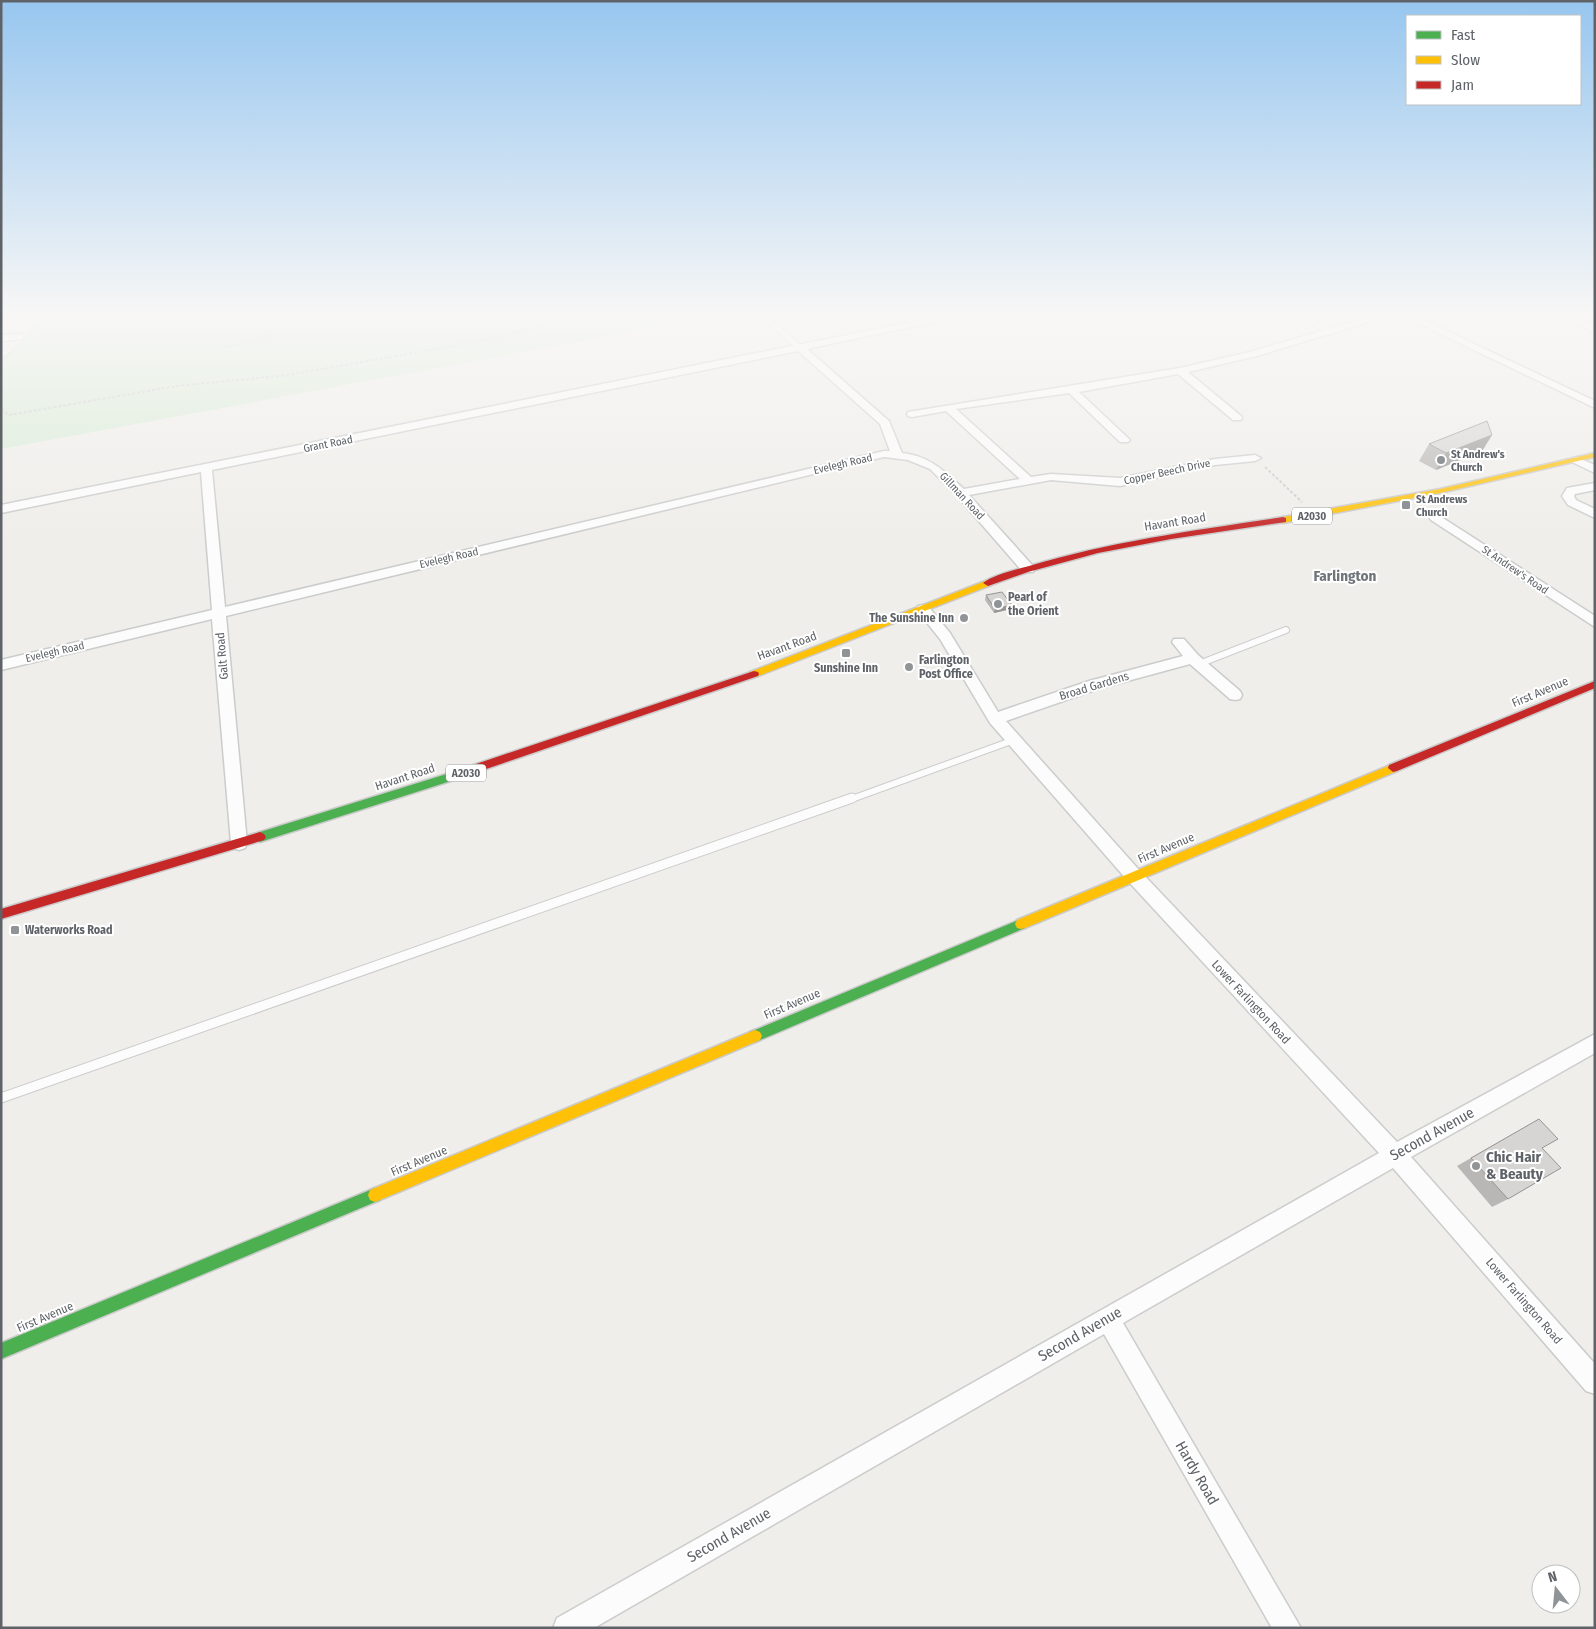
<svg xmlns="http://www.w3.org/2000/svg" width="1596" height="1629" font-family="'Fira Sans Condensed',sans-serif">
  <rect width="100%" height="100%" fill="#efeeea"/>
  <!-- green -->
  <path fill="#d8ebd6" d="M38,314H728L1,449V359L22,341Z"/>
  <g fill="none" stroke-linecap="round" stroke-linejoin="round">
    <defs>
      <g id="lane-far2">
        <path d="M761,314L801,349"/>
        <path d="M1298,314L1331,332"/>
      </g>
      <g id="lane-far1">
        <path d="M1199,664L1286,630"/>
        <path d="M849,800L1014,740"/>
      </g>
      <path id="lane" d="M1,1098L852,798"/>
      <g id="street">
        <path d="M951,314H971L807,349L889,421L902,453C930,456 944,471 964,489L1020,479L946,411L912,417L908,416L907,414L908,412L1180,368L1250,352L1379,314H1394L1257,356L1188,372L1241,416L1242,418L1241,420H1233L1178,374L1079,392L1128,438L1130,440L1128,442H1120L1069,393L956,409L1031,477L1051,474L1120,478L1215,459L1255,455L1261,458L1255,461L1215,465L1120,486L1051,480L969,495L1033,566L1034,569L1033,572H1023L957,496L930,469L908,460L884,457L226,616L247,843L245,848L239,850L233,848L231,843L212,619L1,670V660L212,610L201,472L1,513V505ZM798,351L880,424L890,451H884L225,607L212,470Z"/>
        <path d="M1399,314H1411L1595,401V408Z"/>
        <path d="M1554,314H1567L1595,326V333Z"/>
        <path d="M20,334L23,335V339L1,341V335Z"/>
        <path d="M1576,457L1595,465V473L1572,462L1570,460Z"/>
        <path d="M1595,483V490L1575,494L1574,496L1576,500L1595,509V518L1568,505L1562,496L1567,488Z"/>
        <path d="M1435,513L1595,616V627L1431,520L1429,517L1431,514Z"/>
        <path d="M923,605L928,606L950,633L998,712L1089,681L1183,656L1172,642L1174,639H1184L1198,655L1240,691L1242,695L1240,699L1235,700L1230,699L1190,664L1098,689L1006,721L1140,871L1397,1142L1595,1034V1053L1411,1157L1595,1364V1394L1586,1391L1393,1168L1123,1323L1301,1628H1272L1104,1334L594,1628H553L557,1618L1379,1153L1128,881L990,723L940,639L916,609L918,606Z"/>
      </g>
      <g id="fast">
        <path d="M453,772L458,776L457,779L260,842L256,840L254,837L256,834L260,832Z"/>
        <path d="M1021,919L1025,920L1027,924L1025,928L760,1040L755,1042L750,1040L748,1036L750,1032Z"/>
        <path d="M375,1188L380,1190L382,1195L380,1200L1,1359V1343Z"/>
      </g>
      <g id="slow">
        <path d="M1595,453V457L1440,493L1283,523L1279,520L1283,517L1440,489Z"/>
        <path d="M988,580L993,583L991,585L758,676L754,677L749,674L750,672Z"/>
        <path d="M1393,764L1398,768L1397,771L1025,928L1021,929L1017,928L1015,924L1017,920Z"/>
        <path d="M755,1030L760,1032L762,1036L760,1040L375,1202L370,1200L368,1195L370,1190Z"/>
      </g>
      <g id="jam">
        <path d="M1283,517L1286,518V522L1171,539L1098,553L1028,572L988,586L983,583C992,575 1018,569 1029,566C1112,541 1197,530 1283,517Z"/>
        <path d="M754,671L758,672L759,674L758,676L457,779H449L448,776L449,773Z"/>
        <path d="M1595,681V688L1397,771L1393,772L1388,768L1389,765Z"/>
        <path d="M260,832L264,834L266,837L264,840L1,919V909Z"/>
      </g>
    </defs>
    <!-- lane-far2 casing -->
    <use href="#lane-far2" stroke="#cbcccc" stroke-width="7"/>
    <!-- lane-far1 casing -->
    <use href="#lane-far1" stroke="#cbcccc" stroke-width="8"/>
    <!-- lane casing -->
    <use href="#lane" stroke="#cbcccc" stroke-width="11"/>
    <!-- street casing -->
    <use href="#street" stroke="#cbcccc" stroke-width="3"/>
    <!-- fast casing -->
    <use href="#fast" stroke="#cacacb" stroke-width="3"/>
    <!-- slow casing -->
    <use href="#slow" stroke="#cacacb" stroke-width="3"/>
    <!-- jam casing -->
    <use href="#jam" stroke="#cacacb" stroke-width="3"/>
    <!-- path -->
    <g stroke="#cacfcc" stroke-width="2" stroke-dasharray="3 2" stroke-linecap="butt">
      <path d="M30,333L49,314"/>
      <path d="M224,347L254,342L271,334L269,314"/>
      <path d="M1,361L14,350"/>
      <path d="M1,409L9,415L177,386L288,375L470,343L549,324L603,314"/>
      <path d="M1265,467L1302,502"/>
    </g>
    <!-- lane-far2 -->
    <use href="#lane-far2" stroke="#fdfcfc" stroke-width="5"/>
    <!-- lane-far1 -->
    <use href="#lane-far1" stroke="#fdfcfc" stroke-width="6"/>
    <!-- lane -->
    <use href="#lane" stroke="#fdfcfc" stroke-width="9"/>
    <!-- street -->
    <use href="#street" fill="#fdfcfc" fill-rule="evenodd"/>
    <!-- fast -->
    <use href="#fast" fill="#4caf50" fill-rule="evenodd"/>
    <!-- slow -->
    <use href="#slow" fill="#ffc107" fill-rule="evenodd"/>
    <!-- jam -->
    <use href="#jam" fill="#c62828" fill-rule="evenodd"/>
  </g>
  <!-- wall -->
  <g fill="#b8b7b5">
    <path d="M1492,435L1482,451L1436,470L1419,461L1429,444Z"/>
    <path d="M986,595L1011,609L994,613L985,600Z"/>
    <path d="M1539,1119L1542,1148L1508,1199L1492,1207L1457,1166Z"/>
  </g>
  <!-- shaded-wall -->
  <g fill="#969594">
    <path d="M1492,435L1482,451L1436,470L1446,453Z"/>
    <path d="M1012,605L1011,609L994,613L995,609Z"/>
  </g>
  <!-- building -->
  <g fill="#d6d5d3" stroke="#969594">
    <path d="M1487,421L1492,435L1446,453L1429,444Z"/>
    <path d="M1002,592L1012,605L995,609L986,595Z"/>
    <path d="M1539,1119L1558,1139L1542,1148L1561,1168L1508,1199L1471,1158Z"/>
  </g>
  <!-- sky -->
  <linearGradient id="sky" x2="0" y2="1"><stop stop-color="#97c6ef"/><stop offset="0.58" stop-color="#f8f7f6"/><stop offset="1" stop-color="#f8f7f6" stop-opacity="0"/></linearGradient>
  <rect width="1596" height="542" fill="url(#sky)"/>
  <!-- markers -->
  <g fill="#919496" stroke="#fff" stroke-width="2">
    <circle cx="1441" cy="460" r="5"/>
    <rect x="1401" y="500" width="10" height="10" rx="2.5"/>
    <circle cx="998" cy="604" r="5"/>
    <circle cx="964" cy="618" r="5"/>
    <rect x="841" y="648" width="10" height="10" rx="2.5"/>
    <circle cx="909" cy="667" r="5"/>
    <rect x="10" y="925" width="10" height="10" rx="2.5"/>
    <circle cx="1476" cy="1166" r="5"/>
  </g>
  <g text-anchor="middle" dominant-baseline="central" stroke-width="4" stroke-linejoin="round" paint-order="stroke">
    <!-- far-street labels -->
    <g font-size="11" fill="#5f6368" stroke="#fff">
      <text transform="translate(328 444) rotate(-11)">Grant Road</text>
      <text transform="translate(843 464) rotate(-13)">Evelegh Road</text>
      <text transform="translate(1167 472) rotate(-12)">Copper Beech Drive</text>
      <text transform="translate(962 496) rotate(47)">Gillman Road</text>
      <text transform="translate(449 558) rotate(-13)">Evelegh Road</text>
      <text transform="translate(1515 570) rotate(34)">St Andrew's Road</text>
      <text transform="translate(55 652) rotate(-13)">Evelegh Road</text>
    </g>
    <!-- far-poi labels -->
    <g font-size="11" font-weight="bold" fill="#5f6368" stroke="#fff" text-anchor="start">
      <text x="1451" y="454">St Andrew's<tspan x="1451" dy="13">Church</tspan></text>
      <text x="1416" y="499">St Andrews<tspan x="1416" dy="13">Church</tspan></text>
    </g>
    <!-- shield labels -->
    <g fill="#fff" stroke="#8f9295" stroke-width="1">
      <rect x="1292" y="507.5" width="40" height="17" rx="4"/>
      <rect x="446" y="764.5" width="40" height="17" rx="4"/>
    </g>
    <g font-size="11" font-weight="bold" fill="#5f6368">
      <text x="1312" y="516">A2030</text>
      <text x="466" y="773">A2030</text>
    </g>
    <!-- street labels -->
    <g font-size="12" fill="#5f6368" stroke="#fff">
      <text transform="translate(1175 522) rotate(-9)">Havant Road</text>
      <text transform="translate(787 646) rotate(-20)">Havant Road</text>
      <text transform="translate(222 656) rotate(-95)">Galt Road</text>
      <text transform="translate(1094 686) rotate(-17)">Broad Gardens</text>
      <text transform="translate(1540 692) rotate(-23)">First Avenue</text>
      <text transform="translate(405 777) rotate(-18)">Havant Road</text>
      <text transform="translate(1166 848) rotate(-23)">First Avenue</text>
      <text transform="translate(1251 1002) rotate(47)">Lower Farlington Road</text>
      <text transform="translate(792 1004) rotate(-23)">First Avenue</text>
      <text transform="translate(419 1161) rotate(-23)">First Avenue</text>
      <text transform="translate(1524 1301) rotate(49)">Lower Farlington Road</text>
      <text transform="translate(45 1317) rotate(-23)">First Avenue</text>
    </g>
    <!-- poi labels -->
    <g font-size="12" font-weight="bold" fill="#5f6368" stroke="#fff" text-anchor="start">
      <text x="1008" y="597">Pearl of<tspan x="1008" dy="14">the Orient</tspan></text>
      <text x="954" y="618" text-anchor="end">The Sunshine Inn</text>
      <text x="919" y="660">Farlington<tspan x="919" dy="14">Post Office</tspan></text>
      <text x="846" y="668" text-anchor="middle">Sunshine Inn</text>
      <text x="25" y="930">Waterworks Road</text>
    </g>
    <!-- far-district labels -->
    <g font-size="15" font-weight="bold" fill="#70757a" stroke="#fff">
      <text x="1345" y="576">Farlington</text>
    </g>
    <!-- near-street labels -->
    <g font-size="15" fill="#5f6368" stroke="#fff">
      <text transform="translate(1432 1134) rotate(-29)">Second Avenue</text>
      <text transform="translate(1080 1334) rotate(-30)">Second Avenue</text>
      <text transform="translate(1197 1473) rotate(60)">Hardy Road</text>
      <text transform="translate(729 1535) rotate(-30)">Second Avenue</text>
    </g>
    <!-- near-poi labels -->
    <g font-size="15" font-weight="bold" fill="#5f6368" stroke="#fff" text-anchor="start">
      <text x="1486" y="1157">Chic Hair<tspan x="1486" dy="17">&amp; Beauty</tspan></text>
    </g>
  </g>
  <!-- border -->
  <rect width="1596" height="1629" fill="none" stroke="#5f6368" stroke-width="5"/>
  <!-- legend -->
  <rect x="1406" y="15" width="175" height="90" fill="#ffffff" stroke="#bfc1c3"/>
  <rect x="1416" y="31" width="25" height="8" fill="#4caf50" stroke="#bfc1c3"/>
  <text x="1451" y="40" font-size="15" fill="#5f6368">Fast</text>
  <rect x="1416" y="56" width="25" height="8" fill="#ffc107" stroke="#bfc1c3"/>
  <text x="1451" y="65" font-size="15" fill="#5f6368">Slow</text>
  <rect x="1416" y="81" width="25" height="8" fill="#c62828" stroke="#bfc1c3"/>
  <text x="1451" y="90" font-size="15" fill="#5f6368">Jam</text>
  <!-- north arrow -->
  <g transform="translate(1556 1589) rotate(344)"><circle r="24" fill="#ffffff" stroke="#bfc1c3"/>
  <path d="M0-4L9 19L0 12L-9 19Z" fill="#919496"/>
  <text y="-8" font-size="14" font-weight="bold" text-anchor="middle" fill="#5f6368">N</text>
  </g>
</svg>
